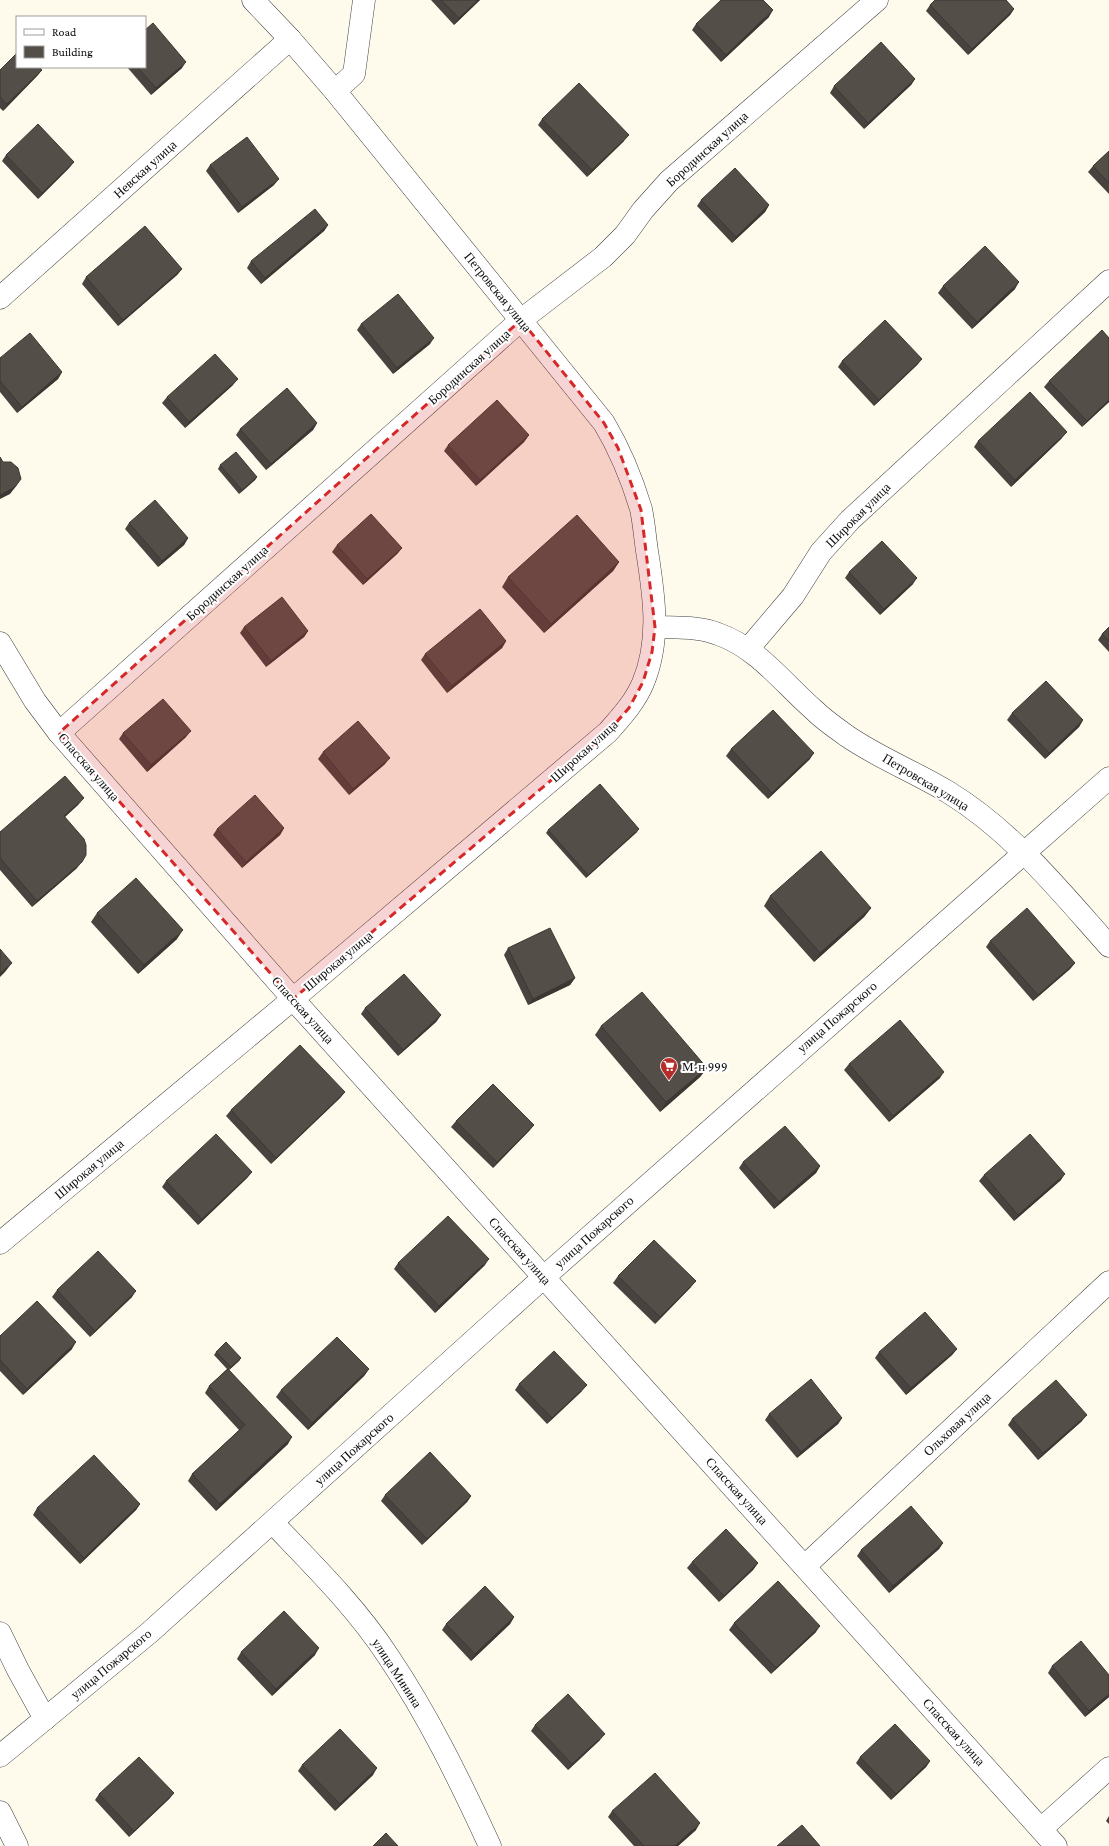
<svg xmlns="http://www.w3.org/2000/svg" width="1109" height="1846" font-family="'Crimson Pro',serif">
  <rect width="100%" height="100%" fill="#fefbec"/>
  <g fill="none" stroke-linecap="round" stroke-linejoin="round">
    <defs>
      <g id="minor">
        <path d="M335,91L354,74L364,0"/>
        <path d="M0,298L290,39"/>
        <path d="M655,627C676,628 698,626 718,634C758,648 783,683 814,710C824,720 836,728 847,736C879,758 915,772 948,792C1012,831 1059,890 1109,946"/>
        <path d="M0,643L35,701L59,733L293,999L1056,1846"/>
        <path d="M748,649L793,596L821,552L850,520L1109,281"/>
        <path d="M59,733L521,320L603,257L625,235L643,210L669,181L877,0"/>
        <path d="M0,1243L293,999L608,732C622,716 635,702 643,683C661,640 654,595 647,551C645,538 644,523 641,509C632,479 620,450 604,423L335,91L290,39L253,0"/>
        <path d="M273,1523C313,1565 356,1607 388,1656C428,1715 460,1781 490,1846"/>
        <path d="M805,1566L1109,1282"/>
        <path d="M0,1633L18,1670L45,1719"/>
        <path d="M0,1756L149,1633L544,1277L1109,778"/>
        <path d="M0,1812L17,1846"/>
        <path d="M1041,1829L1109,1768"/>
      </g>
    </defs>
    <!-- minor casing -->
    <use href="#minor" stroke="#3f3f3f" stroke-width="23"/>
    <!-- minor -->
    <use href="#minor" stroke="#fff" stroke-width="22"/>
  </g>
  <!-- wall -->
  <g fill="#48433f">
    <path d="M431,0H480L454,25Z"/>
    <path d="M930,5L1014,9L1010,15L968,55L926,11Z"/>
    <path d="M769,17L721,62L692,30L696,24Z"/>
    <path d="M127,67H145L182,68L151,95Z"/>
    <path d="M0,70H42L37,76L3,111L0,108Z"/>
    <path d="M915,79L911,85L864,129L830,93L834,86Z"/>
    <path d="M542,119L624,141L587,177L538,125Z"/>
    <path d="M1109,151V194L1088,172L1093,166Z"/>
    <path d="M6,155L74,162L69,168L38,199L2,161Z"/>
    <path d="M210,165L274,185L238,213L206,171Z"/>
    <path d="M701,200L769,205L765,212L732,243L697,206Z"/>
    <path d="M328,225L324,231L261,284L247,268L251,261Z"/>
    <path d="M182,269L177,275L118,326L82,284L86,277Z"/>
    <path d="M943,286L1015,289L972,329L938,293Z"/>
    <path d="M361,324L430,344L393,374L357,330Z"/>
    <path d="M0,358L62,372L58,379L17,413L0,392Z"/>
    <path d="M922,359L917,365L874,406L838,367L842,361Z"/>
    <path d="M1049,381L1109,402L1082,427L1044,387Z"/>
    <path d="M233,385L185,428L162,403L167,397Z"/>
    <path d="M317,423L313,430L266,470L236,435L240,429Z"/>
    <path d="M529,435L524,442L476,486L444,451L448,445Z"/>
    <path d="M1062,438L1011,487L974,447L978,441Z"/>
    <path d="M220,465L257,477L255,480L239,494L218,469Z"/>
    <path d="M129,523L188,538L184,545L158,567L125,529Z"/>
    <path d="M337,545L402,548L397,554L363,585L332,552Z"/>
    <path d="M619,562L613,571L544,633L502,587L508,577Z"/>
    <path d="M849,572L913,584L880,615L845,578Z"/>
    <path d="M244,627L308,631L304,637L266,667L240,633Z"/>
    <path d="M1109,627V652L1098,640L1102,634Z"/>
    <path d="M506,641L502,648L447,693L421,660L425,654Z"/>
    <path d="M1012,713L1083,720L1079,727L1045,759L1007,720Z"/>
    <path d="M123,733L186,737L147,772L119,739Z"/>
    <path d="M731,749L810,759L768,799L726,756Z"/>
    <path d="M323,752L385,764L349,795L318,759Z"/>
    <path d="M79,804L65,817L77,868L32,907L0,870V832Z"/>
    <path d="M284,828L280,835L242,868L213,835L217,829Z"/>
    <path d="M548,830L637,832L586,878L546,833Z"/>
    <path d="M770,896L871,908L864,917L814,962L764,906Z"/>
    <path d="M97,913L177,939L138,974L91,922Z"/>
    <path d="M990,941L1075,963L1070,969L1033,1001L986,947Z"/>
    <path d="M508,948L575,978L570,985L528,1005L504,955Z"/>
    <path d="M365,1008L441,1015L436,1022L398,1056L361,1014Z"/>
    <path d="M601,1026L707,1068L700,1077L660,1112L595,1035Z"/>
    <path d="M849,1064L940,1078L889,1122L844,1070Z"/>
    <path d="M345,1092L340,1098L271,1164L226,1116L231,1110Z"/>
    <path d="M456,1121L534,1125L529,1131L493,1168L451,1127Z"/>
    <path d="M743,1162L820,1166L816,1173L774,1209L739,1168Z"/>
    <path d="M252,1172L247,1178L198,1225L162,1187L166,1181Z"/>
    <path d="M984,1175L1061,1180L1014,1221L979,1181Z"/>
    <path d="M398,1263L485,1265L435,1313L394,1269Z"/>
    <path d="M618,1276L691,1287L655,1324L613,1283Z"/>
    <path d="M57,1290L132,1297L90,1337L52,1297Z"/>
    <path d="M0,1336L72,1349L23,1395L0,1371Z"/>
    <path d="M957,1349L952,1355L906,1395L875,1358L879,1352Z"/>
    <path d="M216,1352L241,1358L239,1361L229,1370L288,1444L216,1511L188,1481L192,1474L239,1430L205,1393L209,1386L227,1369L214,1355Z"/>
    <path d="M369,1369L364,1376L308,1430L276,1397L281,1390Z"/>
    <path d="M519,1384L582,1391L547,1424L515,1390Z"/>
    <path d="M769,1414L842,1418L838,1424L797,1458L765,1420Z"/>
    <path d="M1012,1419L1082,1421L1038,1460L1008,1425Z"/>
    <path d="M385,1495L471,1496L467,1502L422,1545L381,1501Z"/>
    <path d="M140,1504L136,1510L80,1564L33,1515L37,1508Z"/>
    <path d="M943,1543L939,1549L889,1593L857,1556L861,1550Z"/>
    <path d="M692,1562L758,1563L753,1570L719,1602L687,1568Z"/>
    <path d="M514,1617L510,1624L471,1661L442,1630L446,1624Z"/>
    <path d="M734,1623L816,1632L771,1674L729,1630Z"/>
    <path d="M241,1652L315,1655L272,1696L237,1659Z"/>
    <path d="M1052,1666L1109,1697L1085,1717L1048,1673Z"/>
    <path d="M535,1725L600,1740L568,1770L531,1731Z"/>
    <path d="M860,1757L930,1761L926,1767L891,1800L856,1763Z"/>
    <path d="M302,1765L373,1775L335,1811L298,1771Z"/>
    <path d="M174,1793L169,1799L129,1837L95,1800L99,1794Z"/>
    <path d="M612,1811L696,1830L678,1846H634L608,1817Z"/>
    <path d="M1109,1816V1824L1106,1821Z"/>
  </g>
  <!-- shaded-wall -->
  <g fill="#3b3733">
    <path d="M478,0H480L454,25L459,18Z"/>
    <path d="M1014,9L1010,15L968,55L972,49Z"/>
    <path d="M773,10L769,17L721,62L726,55Z"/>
    <path d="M186,62L182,68L151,95L156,88Z"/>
    <path d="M42,70L37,76L3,111L7,104Z"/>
    <path d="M915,79L911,85L864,129L868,123Z"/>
    <path d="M629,135L624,141L587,177L592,170Z"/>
    <path d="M74,162L69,168L38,199L42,193Z"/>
    <path d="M279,179L274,185L238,213L242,207Z"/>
    <path d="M769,205L765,212L732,243L736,237Z"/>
    <path d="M328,225L324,231L261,284L265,278Z"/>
    <path d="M182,269L177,275L118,326L123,320Z"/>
    <path d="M1019,282L1015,289L972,329L977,322Z"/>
    <path d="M434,338L430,344L393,374L397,368Z"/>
    <path d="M922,359L917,365L874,406L879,400Z"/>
    <path d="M62,372L58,379L17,413L22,407Z"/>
    <path d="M238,379L233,385L185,428L189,422Z"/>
    <path d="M1109,400V402L1082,427L1087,421Z"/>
    <path d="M317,423L313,430L266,470L271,464Z"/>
    <path d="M1067,432L1062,438L1011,487L1015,480Z"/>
    <path d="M529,435L524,442L476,486L480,480Z"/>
    <path d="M257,477L255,480L239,494L242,490Z"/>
    <path d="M17,485L10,494L0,499V495Z"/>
    <path d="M188,538L184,545L158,567L162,561Z"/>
    <path d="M402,548L397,554L363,585L367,579Z"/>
    <path d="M619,562L613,571L544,633L551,624Z"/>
    <path d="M917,578L913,584L880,615L884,609Z"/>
    <path d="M308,631L304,637L266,667L271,661Z"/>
    <path d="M506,641L502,648L447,693L452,686Z"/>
    <path d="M1083,720L1079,727L1045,759L1049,753Z"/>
    <path d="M191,731L186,737L147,772L151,765Z"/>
    <path d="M814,753L810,759L768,799L772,793Z"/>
    <path d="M390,758L385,764L349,795L353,789Z"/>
    <path d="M84,798L79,804L59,822L64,816Z"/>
    <path d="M284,828L280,835L242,868L246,862Z"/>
    <path d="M639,829L637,832L586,878L588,875Z"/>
    <path d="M82,862L77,868L32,907L37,901Z"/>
    <path d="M871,908L864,917L814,962L820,953Z"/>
    <path d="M183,930L177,939L138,974L144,965Z"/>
    <path d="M12,963L5,972L0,977V973Z"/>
    <path d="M1075,963L1070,969L1033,1001L1038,995Z"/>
    <path d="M575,978L570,985L528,1005L533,999Z"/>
    <path d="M441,1015L436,1022L398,1056L403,1050Z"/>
    <path d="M707,1068L700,1077L660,1112L666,1102Z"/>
    <path d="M944,1072L940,1078L889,1122L893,1116Z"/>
    <path d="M345,1092L340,1098L271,1164L276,1158Z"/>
    <path d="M534,1125L529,1131L493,1168L497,1162Z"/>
    <path d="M820,1166L816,1173L774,1209L779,1202Z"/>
    <path d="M252,1172L247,1178L198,1225L202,1219Z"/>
    <path d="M1065,1174L1061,1180L1014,1221L1018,1215Z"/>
    <path d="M489,1259L485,1265L435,1313L439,1306Z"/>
    <path d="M696,1281L691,1287L655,1324L660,1317Z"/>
    <path d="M136,1291L132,1297L90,1337L95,1331Z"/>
    <path d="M76,1342L72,1349L23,1395L27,1389Z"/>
    <path d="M957,1349L952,1355L906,1395L911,1388Z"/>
    <path d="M241,1358L239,1361L229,1370L231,1367Z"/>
    <path d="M369,1369L364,1376L308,1430L312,1423Z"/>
    <path d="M587,1385L582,1391L547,1424L552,1418Z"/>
    <path d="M1087,1415L1082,1421L1038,1460L1043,1453Z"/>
    <path d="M842,1418L838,1424L797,1458L801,1452Z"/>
    <path d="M292,1437L288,1444L216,1511L220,1504Z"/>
    <path d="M471,1496L467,1502L422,1545L427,1539Z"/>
    <path d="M140,1504L136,1510L80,1564L84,1558Z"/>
    <path d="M943,1543L939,1549L889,1593L893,1586Z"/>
    <path d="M758,1563L753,1570L719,1602L724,1596Z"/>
    <path d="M514,1617L510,1624L471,1661L475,1654Z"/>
    <path d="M820,1626L816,1632L771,1674L776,1668Z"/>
    <path d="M319,1648L315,1655L272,1696L276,1689Z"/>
    <path d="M1109,1694V1697L1085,1717L1089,1711Z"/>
    <path d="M605,1734L600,1740L568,1770L572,1764Z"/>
    <path d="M930,1761L926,1767L891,1800L896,1794Z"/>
    <path d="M377,1768L373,1775L335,1811L340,1804Z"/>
    <path d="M174,1793L169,1799L129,1837L134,1831Z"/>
    <path d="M700,1823L696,1830L678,1846H675Z"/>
  </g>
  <!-- building -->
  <g fill="#544e49" stroke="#3b3733">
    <path d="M441,0H478L459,18Z"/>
    <path d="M721,0H763L773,10L726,55L696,24Z"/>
    <path d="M935,0H1006L1014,9L972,49L930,5Z"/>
    <path d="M153,23L186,62L156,88L137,67H145V30Z"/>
    <path d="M881,42L915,79L868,123L834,86Z"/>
    <path d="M17,53V67H39L42,70L7,104L0,97V70Z"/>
    <path d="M579,83L629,135L592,170L542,119Z"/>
    <path d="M38,124L74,162L42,193L6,155Z"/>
    <path d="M247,137L279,179L242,207L210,165Z"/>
    <path d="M1109,151V183L1093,166Z"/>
    <path d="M735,168L769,205L736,237L701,200Z"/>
    <path d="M315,209L328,225L265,278L251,261Z"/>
    <path d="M145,226L182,269L123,320L86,277Z"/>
    <path d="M985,246L1019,282L977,322L943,286Z"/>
    <path d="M398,294L434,338L397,368L361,324Z"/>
    <path d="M885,320L922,359L879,400L842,361Z"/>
    <path d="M1102,330L1109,338V400L1087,421L1049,381Z"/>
    <path d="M30,333L62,372L22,407L0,381V358Z"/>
    <path d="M215,354L238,379L189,422L167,397Z"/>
    <path d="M287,388L317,423L271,464L240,429Z"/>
    <path d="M1030,392L1067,432L1015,480L978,441Z"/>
    <path d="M497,400L529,435L480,480L448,445Z"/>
    <path d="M236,452L257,477L242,490L220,465Z"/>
    <path d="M0,457L3,462H11L18,468L21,479L15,487L0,495Z"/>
    <path d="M155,500L188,538L162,561L129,523Z"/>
    <path d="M371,514L402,548L367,579L337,545Z"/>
    <path d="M577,515L619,562L551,624L508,577Z"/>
    <path d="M882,541L917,578L884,609L849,572Z"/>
    <path d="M282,597L308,631L271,661L244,627Z"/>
    <path d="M480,609L506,641L452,686L425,654Z"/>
    <path d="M1109,627V641L1102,634Z"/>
    <path d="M1046,681L1083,720L1049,753L1012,713Z"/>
    <path d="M163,699L191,731L151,765L123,733Z"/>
    <path d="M773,710L814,753L772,793L731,749Z"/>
    <path d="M358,721L390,758L353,789L323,752Z"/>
    <path d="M65,776L84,798L64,816L84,839L86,845V855L82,862L37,901L0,858V832Z"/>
    <path d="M600,784L639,829L588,875L548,830Z"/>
    <path d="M255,795L284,828L246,862L217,829Z"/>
    <path d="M821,851L871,908L820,953L770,896Z"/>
    <path d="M136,878L183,930L144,965L97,913Z"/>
    <path d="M1027,908L1075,963L1038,995L990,941Z"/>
    <path d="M550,928L575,978L533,999L508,948Z"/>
    <path d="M0,949L12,963L0,973Z"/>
    <path d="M404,974L441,1015L403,1050L365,1008Z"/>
    <path d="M642,992L707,1068L666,1102L601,1026Z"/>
    <path d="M900,1020L944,1072L893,1116L849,1064Z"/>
    <path d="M300,1045L345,1092L276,1158L231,1110Z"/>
    <path d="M493,1084L534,1125L497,1162L456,1121Z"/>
    <path d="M785,1126L820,1166L779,1202L743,1162Z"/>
    <path d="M216,1134L252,1172L202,1219L166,1181Z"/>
    <path d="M1030,1134L1065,1174L1018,1215L984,1175Z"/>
    <path d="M448,1216L489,1259L439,1306L398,1263Z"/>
    <path d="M654,1240L696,1281L660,1317L618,1276Z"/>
    <path d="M98,1251L136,1291L95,1331L57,1290Z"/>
    <path d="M37,1301L76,1342L27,1389L0,1360V1336Z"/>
    <path d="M925,1312L957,1349L911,1388L879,1352Z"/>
    <path d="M337,1337L369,1369L312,1423L281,1390Z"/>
    <path d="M226,1342L241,1358L231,1367L216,1352Z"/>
    <path d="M554,1351L587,1385L552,1418L519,1384Z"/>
    <path d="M228,1369L292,1437L220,1504L192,1474L245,1425L209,1386Z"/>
    <path d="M811,1379L842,1418L801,1452L769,1414Z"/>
    <path d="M1056,1380L1087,1415L1043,1453L1012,1419Z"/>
    <path d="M430,1452L471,1496L427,1539L385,1495Z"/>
    <path d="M94,1455L140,1504L84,1558L37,1508Z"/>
    <path d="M911,1506L943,1543L893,1586L861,1550Z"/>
    <path d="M726,1529L758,1563L724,1596L692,1562Z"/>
    <path d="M778,1581L820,1626L776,1668L734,1623Z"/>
    <path d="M485,1586L514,1617L475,1654L446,1624Z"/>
    <path d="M284,1611L319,1648L276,1689L241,1652Z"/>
    <path d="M1081,1641L1109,1675V1694L1089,1711L1052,1666Z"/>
    <path d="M568,1694L605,1734L572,1764L535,1725Z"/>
    <path d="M895,1724L930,1761L896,1794L860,1757Z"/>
    <path d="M340,1729L377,1768L340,1804L302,1765Z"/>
    <path d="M139,1757L174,1793L134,1831L99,1794Z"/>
    <path d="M655,1773L700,1823L675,1846H644L612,1811Z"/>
    <path d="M802,1825L820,1846H777Z"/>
    <path d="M386,1833L398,1846H373Z"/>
  </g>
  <!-- marked area -->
  <path fill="#d62828" fill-opacity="0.2" stroke="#d62828" stroke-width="3" stroke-dasharray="8 5" stroke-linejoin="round" d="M521,320L604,423L618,448L641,510L655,627L652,652L643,682L629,708L608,732L293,999L59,733Z"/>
  <!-- icons -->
  <defs>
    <symbol id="supermarket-pin" viewBox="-11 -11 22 30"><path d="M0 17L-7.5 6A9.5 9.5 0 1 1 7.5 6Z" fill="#b52c2b" stroke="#fff"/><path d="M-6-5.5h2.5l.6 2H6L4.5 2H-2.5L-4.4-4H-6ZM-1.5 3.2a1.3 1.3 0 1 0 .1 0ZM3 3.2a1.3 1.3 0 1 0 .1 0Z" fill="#fff"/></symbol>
  </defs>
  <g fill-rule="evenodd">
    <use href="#supermarket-pin" x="659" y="1056" width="20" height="27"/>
  </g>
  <g text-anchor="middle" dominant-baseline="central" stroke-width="4" stroke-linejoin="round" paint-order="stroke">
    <!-- street labels -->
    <g font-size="13" fill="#0c0c0c" stroke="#fff">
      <text transform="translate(707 149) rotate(-42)">Бородинская улица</text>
      <text transform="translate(145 169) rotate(-42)">Невская улица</text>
      <text transform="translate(498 292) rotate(51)">Петровская улица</text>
      <text transform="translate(469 367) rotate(-42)">Бородинская улица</text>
      <text transform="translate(858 515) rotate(-45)">Широкая улица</text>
      <text transform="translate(227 583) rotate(-42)">Бородинская улица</text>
      <text transform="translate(584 751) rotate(-42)">Широкая улица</text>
      <text transform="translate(89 767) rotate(49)">Спасская улица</text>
      <text transform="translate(926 782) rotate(31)">Петровская улица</text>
      <text transform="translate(338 961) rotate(-40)">Широкая улица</text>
      <text transform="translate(303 1010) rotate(48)">Спасская улица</text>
      <text transform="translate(837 1017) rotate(-41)">улица Пожарского</text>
      <text transform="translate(89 1169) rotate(-40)">Широкая улица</text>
      <text transform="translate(594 1232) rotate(-42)">улица Пожарского</text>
      <text transform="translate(520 1251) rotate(48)">Спасская улица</text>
      <text transform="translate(957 1424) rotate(-43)">Ольховая улица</text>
      <text transform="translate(354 1449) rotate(-42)">улица Пожарского</text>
      <text transform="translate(737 1491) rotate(48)">Спасская улица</text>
      <text transform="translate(111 1664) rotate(-40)">улица Пожарского</text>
      <text transform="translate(397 1673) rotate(57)">улица Минина</text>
      <text transform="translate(954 1732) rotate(48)">Спасская улица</text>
    </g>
    <!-- poi labels -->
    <g font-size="13" fill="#0c0c0c" stroke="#fff" text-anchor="start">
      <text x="682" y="1066">М-н 999</text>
    </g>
  </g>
  <!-- legend -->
  <rect x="16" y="16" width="130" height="52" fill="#ffffff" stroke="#9e9e9e"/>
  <rect x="24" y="29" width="20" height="6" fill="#ffffff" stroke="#9e9e9e"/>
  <text x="52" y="36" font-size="12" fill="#0c0c0c">Road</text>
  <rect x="24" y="46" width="20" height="12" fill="#544e49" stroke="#9e9e9e"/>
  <text x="52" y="56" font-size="12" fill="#0c0c0c">Building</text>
</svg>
